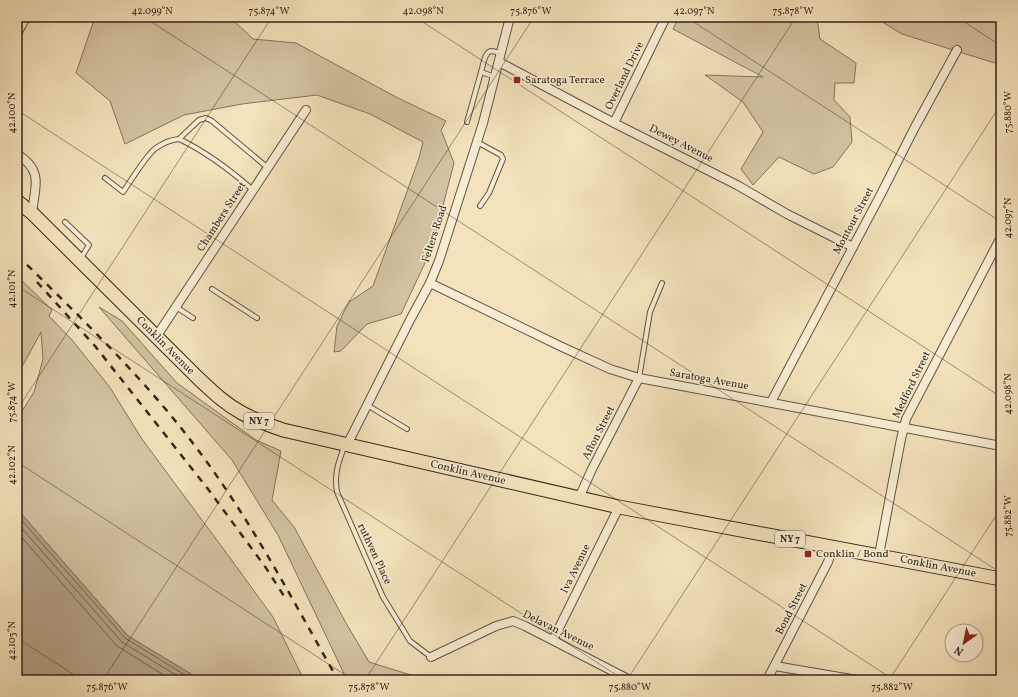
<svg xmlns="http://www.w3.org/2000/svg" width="1018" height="697" font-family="Vollkorn,serif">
  <rect width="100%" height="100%" fill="#f3e2bb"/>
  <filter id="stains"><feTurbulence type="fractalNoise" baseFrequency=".005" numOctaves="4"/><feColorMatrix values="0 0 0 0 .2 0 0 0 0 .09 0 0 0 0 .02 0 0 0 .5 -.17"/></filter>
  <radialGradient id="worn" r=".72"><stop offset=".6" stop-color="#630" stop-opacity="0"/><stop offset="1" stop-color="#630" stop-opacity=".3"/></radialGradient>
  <!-- green -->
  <g fill="#d3c2a0" stroke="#84745e">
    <path d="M95,17H230L253,39L296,43L396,97L446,121L441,130L454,163L432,248L401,314L367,324L341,351L334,352L337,326L349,302L373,286L419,158L423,142L370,114L317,95L242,104L184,115L125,144L110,101L76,73Z"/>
    <path d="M679,17H817L820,39L856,63L854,83H835L834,100L850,117L852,142L833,167L814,174L779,157L753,185L741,169L763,132L743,102L705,75L763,77L673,29Z"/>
    <path d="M874,17H1001V65L902,34Z"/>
    <path d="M17,276L52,310L49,316L72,340L109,386L142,439L233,562L273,617L301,674L299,680H201L128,636L17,509V419L34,392L43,359L41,332L17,376Z"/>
    <path d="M99,307L122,321L177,383L256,440L281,451L272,500L294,527L346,623L369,662L427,680H347L278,535L232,460Z"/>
  </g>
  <!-- water -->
  <path fill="#b2a285" stroke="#80705b" d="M17,509L128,636L201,680H17Z"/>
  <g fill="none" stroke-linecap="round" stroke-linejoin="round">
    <!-- shore -->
    <g stroke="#746450" stroke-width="1">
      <path d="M17,515L125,638L193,680"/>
      <path d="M17,523L122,642L184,680"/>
      <path d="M17,532L117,646L172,680"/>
    </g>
    <defs>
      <g id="lane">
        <path d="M481,72C483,67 484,52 491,51C494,51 498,53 501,53"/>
        <path d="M467,122L481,72L495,77"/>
        <path d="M179,139L199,120L206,118L212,121L268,168"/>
        <path d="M477,142L501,155L503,159L489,193L480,206"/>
        <path d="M105,178L123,192C131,181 146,155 156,148C163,143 170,140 179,139C207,152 230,170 253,190"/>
        <path d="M65,222L89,245L81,258"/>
        <path d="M212,289L257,318"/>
        <path d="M176,307L193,318"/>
        <path d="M639,378L650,312L662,283"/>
        <path d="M367,405L407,429"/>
        <path d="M344,447C338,464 334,474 337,492L383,597L410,641L431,657"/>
      </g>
      <g id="street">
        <path d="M17,34L26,17"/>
        <path d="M499,62L614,123L737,185L787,214L853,247"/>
        <path d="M614,123L666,17"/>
        <path d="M17,154C44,171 35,186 32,213"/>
        <path d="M430,283L560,346L610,369L639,378L1001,446"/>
        <path d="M156,337L306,110"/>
        <path d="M771,402L881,194L915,127L957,50"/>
        <path d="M347,445L410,320L430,283L439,261L483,123L510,17"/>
        <path d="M579,498L592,469L639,378"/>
        <path d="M879,555L901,439L906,419L1001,237"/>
        <path d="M553,640L619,507"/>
        <path d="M431,657L496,626L513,621L525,626L630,680"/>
        <path d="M775,666L857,680"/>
        <path d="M767,680L828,562L833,547"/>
      </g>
      <path id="primary" d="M17,201L32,213L198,378C212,391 225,404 242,413C255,420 269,425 283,430L619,507L1001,579"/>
    </defs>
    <!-- lane casing -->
    <use href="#lane" stroke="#645544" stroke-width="6"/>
    <!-- street casing -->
    <use href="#street" stroke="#645544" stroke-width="10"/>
    <!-- primary casing -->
    <use href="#primary" stroke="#35261c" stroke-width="15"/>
    <!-- lane -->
    <use href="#lane" stroke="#f7ecd3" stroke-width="4"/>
    <!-- street -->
    <use href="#street" stroke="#f7ecd3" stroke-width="8"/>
    <!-- primary -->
    <use href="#primary" stroke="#f3e2bb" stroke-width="13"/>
    <!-- rail -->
    <g stroke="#35261c" stroke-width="2.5" stroke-dasharray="7 7" stroke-linecap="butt">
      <path d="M17,255C78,315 140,374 192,442C249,516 292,599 338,680"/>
      <path d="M37,282L95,346L208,489L266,568L284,596"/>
    </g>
  </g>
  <!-- ticks -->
  <path fill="none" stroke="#35261c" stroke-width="1" stroke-opacity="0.45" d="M144,17L1001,573M415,17L1001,397M686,17L1001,222M957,17L1001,46M17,110L894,680M17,286L624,680M17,410L272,17M17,462L353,680M17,638L82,680M103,680L534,17M365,680L796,17M627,680L1001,104M889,680L1001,508"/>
  <!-- markers -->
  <g fill="#8f2418" stroke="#f7ecd3" stroke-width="1.5">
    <rect x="513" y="76" width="8" height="8" rx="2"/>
    <rect x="804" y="550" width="8" height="8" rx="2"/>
  </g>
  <g text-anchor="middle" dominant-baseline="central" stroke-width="3" stroke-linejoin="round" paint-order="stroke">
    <!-- shield labels -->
    <g fill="#f7ecd3" stroke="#6f6153" stroke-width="1">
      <rect x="244" y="413" width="30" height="16" rx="3"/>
      <rect x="775" y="531" width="30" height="16" rx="3"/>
    </g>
    <g font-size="10" font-weight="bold" fill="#35261c">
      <text x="259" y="421">NY 7</text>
      <text x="790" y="539">NY 7</text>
    </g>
    <!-- street labels -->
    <g font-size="11" fill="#35261c" stroke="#f7ecd3">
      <text transform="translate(625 76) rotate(-64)">Overland Drive</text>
      <text transform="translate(681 144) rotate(27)">Dewey Avenue</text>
      <text transform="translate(222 217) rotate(-57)">Chambers Street</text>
      <text transform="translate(854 221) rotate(-62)">Montour Street</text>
      <text transform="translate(435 234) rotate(-72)">Felters Road</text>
      <text transform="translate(165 346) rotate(45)">Conklin Avenue</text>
      <text transform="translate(709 380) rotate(10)">Saratoga Avenue</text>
      <text transform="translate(912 385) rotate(-64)">Medford Street</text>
      <text transform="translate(599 433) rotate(-63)">Afton Street</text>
      <text transform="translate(468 473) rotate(13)">Conklin Avenue</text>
      <text transform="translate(374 554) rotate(65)">ruthven Place</text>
      <text transform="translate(938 567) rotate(11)">Conklin Avenue</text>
      <text transform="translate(576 569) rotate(-64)">Iva Avenue</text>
      <text transform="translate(792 609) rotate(-63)">Bond Street</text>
      <text transform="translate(558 631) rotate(26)">Delavan Avenue</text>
    </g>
    <!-- poi labels -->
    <g font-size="11" fill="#35261c" stroke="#f7ecd3" text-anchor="start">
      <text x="525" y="80">Saratoga Terrace</text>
      <text x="816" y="554">Conklin / Bond</text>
    </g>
  </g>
  <!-- margin -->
  <rect width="1018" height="697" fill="none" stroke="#f3e2bb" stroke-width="44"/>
  <!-- north arrow -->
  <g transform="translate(964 643) rotate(213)"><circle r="19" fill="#f7ecd3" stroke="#a99d8a"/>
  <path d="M0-3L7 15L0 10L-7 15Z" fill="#8f2418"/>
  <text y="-6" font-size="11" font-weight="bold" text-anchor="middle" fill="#35261c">N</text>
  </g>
  <rect x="22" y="22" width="974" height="653" fill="none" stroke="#35261c" stroke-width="1.5"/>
  <g font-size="10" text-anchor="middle" fill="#35261c">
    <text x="152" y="14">42.099°N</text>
    <text x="269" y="14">75.874°W</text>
    <text x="423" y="14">42.098°N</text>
    <text x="531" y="14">75.876°W</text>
    <text x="694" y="14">42.097°N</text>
    <text x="793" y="14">75.878°W</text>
    <text transform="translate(1007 112) rotate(-90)" y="4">75.880°W</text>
    <text transform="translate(11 113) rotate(-90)" y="4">42.100°N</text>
    <text transform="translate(1007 218) rotate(-90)" y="4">42.097°N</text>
    <text transform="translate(11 289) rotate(-90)" y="4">42.101°N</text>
    <text transform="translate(1007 394) rotate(-90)" y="4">42.098°N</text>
    <text transform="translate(11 402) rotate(-90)" y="4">75.874°W</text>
    <text transform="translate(11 465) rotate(-90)" y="4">42.102°N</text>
    <text transform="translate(1007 516) rotate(-90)" y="4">75.882°W</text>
    <text transform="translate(11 641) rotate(-90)" y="4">42.103°N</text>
    <text x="107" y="690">75.876°W</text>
    <text x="369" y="690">75.878°W</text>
    <text x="630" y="690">75.880°W</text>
    <text x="892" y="690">75.882°W</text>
  </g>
  <rect width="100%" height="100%" filter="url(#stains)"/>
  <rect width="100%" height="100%" fill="url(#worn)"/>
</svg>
